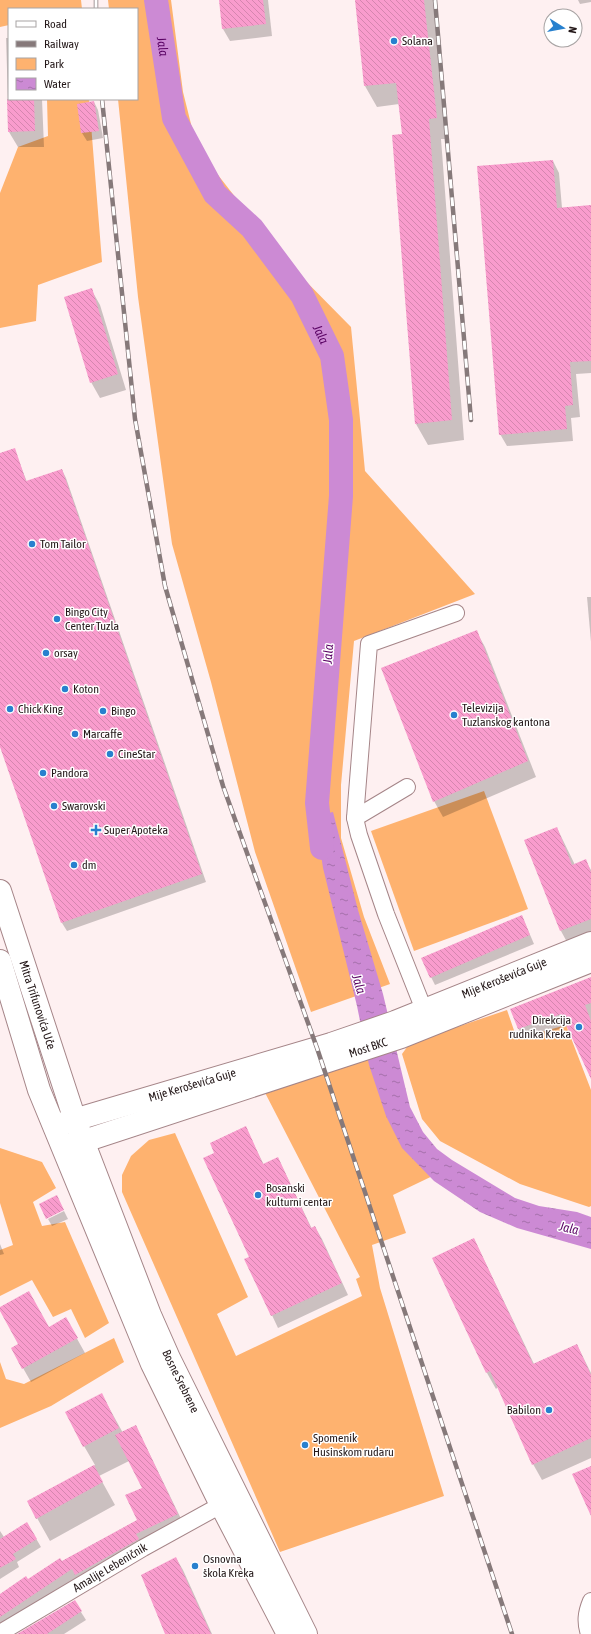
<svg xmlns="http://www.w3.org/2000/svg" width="591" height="1634" font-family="'Asap Condensed',sans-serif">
  <defs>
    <pattern id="water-ripples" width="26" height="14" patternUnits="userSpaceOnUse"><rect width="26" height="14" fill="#cc8ad4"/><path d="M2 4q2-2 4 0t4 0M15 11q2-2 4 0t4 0" fill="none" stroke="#a570ab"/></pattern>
    <pattern id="building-back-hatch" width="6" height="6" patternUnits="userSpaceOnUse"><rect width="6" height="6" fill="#f99ccd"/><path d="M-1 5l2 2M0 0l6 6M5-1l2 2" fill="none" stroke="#d586af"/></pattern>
  </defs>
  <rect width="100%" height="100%" fill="#fef0f1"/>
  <!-- green -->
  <g fill="#feb26f">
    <path d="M0,0H81L82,9H9V25L0,27Z"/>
    <path d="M108,0H171L183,92L197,148L282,257L351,327L365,471L475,594L354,641L341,785V838L364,917L390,984L311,1012L255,852L211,682L172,544L138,297L118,99H137V9H109Z"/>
    <path d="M47,99H89L102,262L38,285L36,321L0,328V193L18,147L48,136Z"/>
    <path d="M484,791L528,909L414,951L371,831Z"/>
    <path d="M507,1010L517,1039L566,1025L591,1090V1206L589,1207L520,1184L440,1141L422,1119L402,1054L410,1043Z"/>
    <path d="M377,1044L399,1113L443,1171L393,1195L406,1233L372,1245L380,1288L444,1496L280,1552L122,1192V1175L131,1156L149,1140L175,1133L248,1297L217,1314L236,1356L362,1296L356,1279L360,1277L260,1083Z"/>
    <path d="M0,1148L42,1162L56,1188L33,1202L42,1226L65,1222L109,1323L85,1338L71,1309L53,1317L32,1280L0,1296V1250L13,1245L0,1203Z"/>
    <path d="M114,1338L124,1362L51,1406L0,1428V1362L6,1379L24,1384Z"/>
  </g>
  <!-- water -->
  <path fill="url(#water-ripples)" d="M333,812L358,910L383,994L410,1107L423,1132L437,1149L452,1160L515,1198L539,1206L577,1212L591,1217V1249L517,1228L480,1212L434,1181L402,1148L386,1116L369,1065L357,1006L323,868L315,816Z"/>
  <!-- shadow -->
  <g fill="#0003">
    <path d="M220,0H268L272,36L230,41L223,29Z"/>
    <path d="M356,0H433L448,139H441L464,440L428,445L416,424L393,136L403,135L399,104L377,107L365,86Z"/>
    <path d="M578,0H591V2L580,4Z"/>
    <path d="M6,38H9V99H42L44,147H18L9,132Z"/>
    <path d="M94,102L98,110L103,138L87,141L82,133L78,105Z"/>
    <path d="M553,161L559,173L562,208L591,206V373L576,374L580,417L571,418L573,441L507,446L500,434Z"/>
    <path d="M91,289L100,305L126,390L100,398L91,382Z"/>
    <path d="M14,449L27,482L62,470L66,478L206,882L67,931L62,923L0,744V454Z"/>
    <path d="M587,597H591V642Z"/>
    <path d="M476,631L485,647L536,777L443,817L434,801Z"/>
    <path d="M557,828L575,865L585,860L591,870V948L574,955L561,931L525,841Z"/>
    <path d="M522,916L534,944L435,985L431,977Z"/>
    <path d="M591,978V1077L568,1026L525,1040L518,1028Z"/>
    <path d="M245,1127L264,1165L278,1158L312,1229L315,1227L322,1239L348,1295L278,1328L246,1260L251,1257L216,1154Z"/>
    <path d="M64,1211L68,1219L52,1226L48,1219Z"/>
    <path d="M474,1239L534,1364L577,1345L591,1373V1458L542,1480L533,1464L498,1387L496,1389L487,1373L433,1258Z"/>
    <path d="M0,1244L4,1254L0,1255Z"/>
    <path d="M0,1309L49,1328L66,1319L85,1353L31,1382L23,1368L19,1344Z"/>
    <path d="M102,1395L123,1433L136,1426L186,1529L0,1634V1595L138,1520L143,1488L129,1461L99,1476L115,1505L50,1541L28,1502L95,1465L84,1446Z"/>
    <path d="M27,1523L41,1547L17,1562L19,1567L0,1579V1531L4,1537Z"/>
    <path d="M176,1558L183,1570L212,1634H166Z"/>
    <path d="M74,1601L86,1620L64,1634H20Z"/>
  </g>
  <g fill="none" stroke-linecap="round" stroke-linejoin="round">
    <!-- river -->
    <path stroke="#cc8ad4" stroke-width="24" id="s1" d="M156,0L174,118L215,194L252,228L302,295L332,356L341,420V496L317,803L322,848"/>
  </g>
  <!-- building -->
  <g fill="url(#building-back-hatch)">
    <path d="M219,0H263L266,24L222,29Z"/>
    <path d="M355,0H424L437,118L429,119L452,420L415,424L392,135L402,134L396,83L364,86Z"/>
    <path d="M7,99H34L35,131L8,132Z"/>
    <path d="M94,101L99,131L81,133L77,104Z"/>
    <path d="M553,160L557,208L591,205V361L570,362L573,405L565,406L567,429L499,435L477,166Z"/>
    <path d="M92,288L118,374L90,383L64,297Z"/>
    <path d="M15,448L26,481L62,469L202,874L61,923L0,747V453Z"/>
    <path d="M477,630L528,761L433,802L381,668Z"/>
    <path d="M557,827L572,865L586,859L591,872V919L560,931L524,840Z"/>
    <path d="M522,915L530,935L430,978L421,958Z"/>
    <path d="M591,977V1003L585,1005L591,1021V1079L561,1014L518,1029L510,1009Z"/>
    <path d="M246,1126L263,1164L278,1157L311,1228L315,1226L342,1283L271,1316L244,1259L249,1257L203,1158L214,1153L210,1143Z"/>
    <path d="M57,1195L64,1210L46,1219L39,1204Z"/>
    <path d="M474,1238L533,1364L577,1344L591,1375V1438L532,1465L490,1371L486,1373L432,1258Z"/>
    <path d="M29,1291L49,1327L66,1317L78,1338L22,1369L11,1348L18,1344L0,1311V1307Z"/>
    <path d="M102,1393L119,1428L83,1447L65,1412Z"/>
    <path d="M136,1425L178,1514L136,1534L139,1539L75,1575L72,1569L0,1617V1594L26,1576L28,1579L60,1558L62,1561L137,1520L125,1495L142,1488L115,1435Z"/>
    <path d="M94,1465L103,1482L36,1519L27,1501Z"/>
    <path d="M591,1466V1516L572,1474Z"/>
    <path d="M27,1522L37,1539L13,1554L16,1559L0,1568V1539Z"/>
    <path d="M176,1557L211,1634H165L141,1575Z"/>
    <path d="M75,1600L82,1611L47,1634H17Z"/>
  </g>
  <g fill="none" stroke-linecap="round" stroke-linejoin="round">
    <defs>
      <g id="minor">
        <path d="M355,818L407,787"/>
        <path d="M428,1020L386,914L359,835L355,818L369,644L456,613"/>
        <path id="s2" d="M0,1633L143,1548L221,1505"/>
        <path d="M589,1634C585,1622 586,1613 591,1601"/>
      </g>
      <g id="secondary">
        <path id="s3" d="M57,1125L331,1044L395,1022L591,943"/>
        <path id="s4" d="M66,1147L401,1037L591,961"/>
      </g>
      <g id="primary">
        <path id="s5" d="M0,891L75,1120L150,1315L169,1358L306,1634"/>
        <path d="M0,961L39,1090L152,1364L221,1505L288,1634"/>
      </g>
    </defs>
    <!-- minor casing -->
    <use href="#minor" stroke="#a58588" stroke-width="18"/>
    <!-- secondary casing -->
    <use href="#secondary" stroke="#a58588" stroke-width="24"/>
    <!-- primary casing -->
    <use href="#primary" stroke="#a58588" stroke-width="24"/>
    <!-- minor -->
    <use href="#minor" stroke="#fff" stroke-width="16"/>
    <!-- secondary -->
    <use href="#secondary" stroke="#fff" stroke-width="22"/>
    <!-- primary -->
    <use href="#primary" stroke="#fff" stroke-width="22"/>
    <defs>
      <g id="rail">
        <path d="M96,0V9"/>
        <path d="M435,0L471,420"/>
        <path d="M102,99L135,419L165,586L223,786L317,1048L512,1634"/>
      </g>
    </defs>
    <!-- rail casing -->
    <use href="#rail" stroke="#86797a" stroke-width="4.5"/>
    <!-- rail -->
    <use href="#rail" stroke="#fff" stroke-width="3" stroke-dasharray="9" stroke-linecap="butt"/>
  </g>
  <!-- markers -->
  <g fill="#2780ce" stroke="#fff" stroke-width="1.5">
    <circle cx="394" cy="41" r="4"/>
    <circle cx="32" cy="544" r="4"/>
    <circle cx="57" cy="619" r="4"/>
    <circle cx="46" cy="653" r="4"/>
    <circle cx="65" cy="689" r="4"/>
    <circle cx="10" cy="709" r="4"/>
    <circle cx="103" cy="711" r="4"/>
    <circle cx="454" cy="715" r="4"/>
    <circle cx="75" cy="734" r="4"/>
    <circle cx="110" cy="754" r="4"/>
    <circle cx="43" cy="773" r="4"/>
    <circle cx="54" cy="806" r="4"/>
    <path d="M94 824h4v4h4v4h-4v4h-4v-4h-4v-4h4z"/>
    <circle cx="74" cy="865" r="4"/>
    <circle cx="579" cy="1027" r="4"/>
    <circle cx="258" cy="1195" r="4"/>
    <circle cx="549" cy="1410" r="4"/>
    <circle cx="305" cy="1445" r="4"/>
    <circle cx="195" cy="1566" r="4"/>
  </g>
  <g text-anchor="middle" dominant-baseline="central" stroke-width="3" stroke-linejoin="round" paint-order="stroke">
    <!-- poi labels -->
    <g font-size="12" fill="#241819" stroke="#fff" text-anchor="start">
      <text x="402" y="41">Solana</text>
      <text x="40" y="544">Tom Tailor</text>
      <text x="65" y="612">Bingo City<tspan x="65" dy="14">Center Tuzla</tspan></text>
      <text x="54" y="653">orsay</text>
      <text x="73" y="689">Koton</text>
      <text x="462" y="708">Televizija<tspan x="462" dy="14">Tuzlanskog kantona</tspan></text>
      <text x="18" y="709">Chick King</text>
      <text x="111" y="711">Bingo</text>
      <text x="83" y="734">Marcaffe</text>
      <text x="118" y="754">CineStar</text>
      <text x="51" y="773">Pandora</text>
      <text x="62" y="806">Swarovski</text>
      <text x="104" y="830">Super Apoteka</text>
      <text x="82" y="865">dm</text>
      <text x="571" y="1020" text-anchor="end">Direkcija<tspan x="571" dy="14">rudnika Kreka</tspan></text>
      <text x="266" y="1188">Bosanski<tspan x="266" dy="14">kulturni centar</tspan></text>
      <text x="541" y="1410" text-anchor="end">Babilon</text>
      <text x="313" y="1438">Spomenik<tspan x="313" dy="14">Husinskom rudaru</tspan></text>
      <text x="203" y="1559">Osnovna<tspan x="203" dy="14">škola Kreka</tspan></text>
    </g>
    <!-- street labels -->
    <g font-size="12" fill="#241819" stroke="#fff">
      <text stroke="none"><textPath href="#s3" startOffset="471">Mije Keroševića Guje</textPath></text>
      <text stroke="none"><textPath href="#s5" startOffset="120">Mitra Trifunovića Uče</textPath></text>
      <text stroke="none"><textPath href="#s4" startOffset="318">Most BKC</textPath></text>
      <text stroke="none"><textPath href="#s3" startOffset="141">Mije Keroševića Guje</textPath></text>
      <text stroke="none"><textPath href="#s5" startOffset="523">Bosne Srebrene</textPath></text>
      <text stroke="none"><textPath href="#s2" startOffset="128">Amalije Lebeničnik</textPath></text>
    </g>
    <!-- water labels -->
    <g font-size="13" font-style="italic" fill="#5a0364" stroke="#fff">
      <text stroke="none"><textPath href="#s1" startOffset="47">Jala</textPath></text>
      <text stroke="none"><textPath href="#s1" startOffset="383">Jala</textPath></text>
      <text transform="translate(328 654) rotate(-86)">Jala</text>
      <text transform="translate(359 984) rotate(73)">Jala</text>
      <text transform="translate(569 1228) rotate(13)">Jala</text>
    </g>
  </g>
  <!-- legend -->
  <rect x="8" y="8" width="130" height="92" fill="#ffffff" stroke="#a7a3a3"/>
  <rect x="16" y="21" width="20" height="6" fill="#ffffff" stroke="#a7a3a3"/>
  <text x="44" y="28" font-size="12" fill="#241819">Road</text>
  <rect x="16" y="41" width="20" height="6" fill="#86797a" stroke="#a7a3a3"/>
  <text x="44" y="48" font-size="12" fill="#241819">Railway</text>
  <rect x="16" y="58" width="20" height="12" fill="#feb26f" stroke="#a7a3a3"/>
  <text x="44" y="68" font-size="12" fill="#241819">Park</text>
  <rect x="16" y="78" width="20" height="12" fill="url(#water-ripples)" stroke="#a7a3a3"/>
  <text x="44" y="88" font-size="12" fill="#241819">Water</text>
  <!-- north arrow -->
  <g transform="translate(563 28) rotate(101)"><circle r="19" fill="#ffffff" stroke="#a7a3a3"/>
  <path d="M0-3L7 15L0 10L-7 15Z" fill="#2780ce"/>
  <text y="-6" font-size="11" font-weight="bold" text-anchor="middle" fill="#241819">N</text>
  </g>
</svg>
